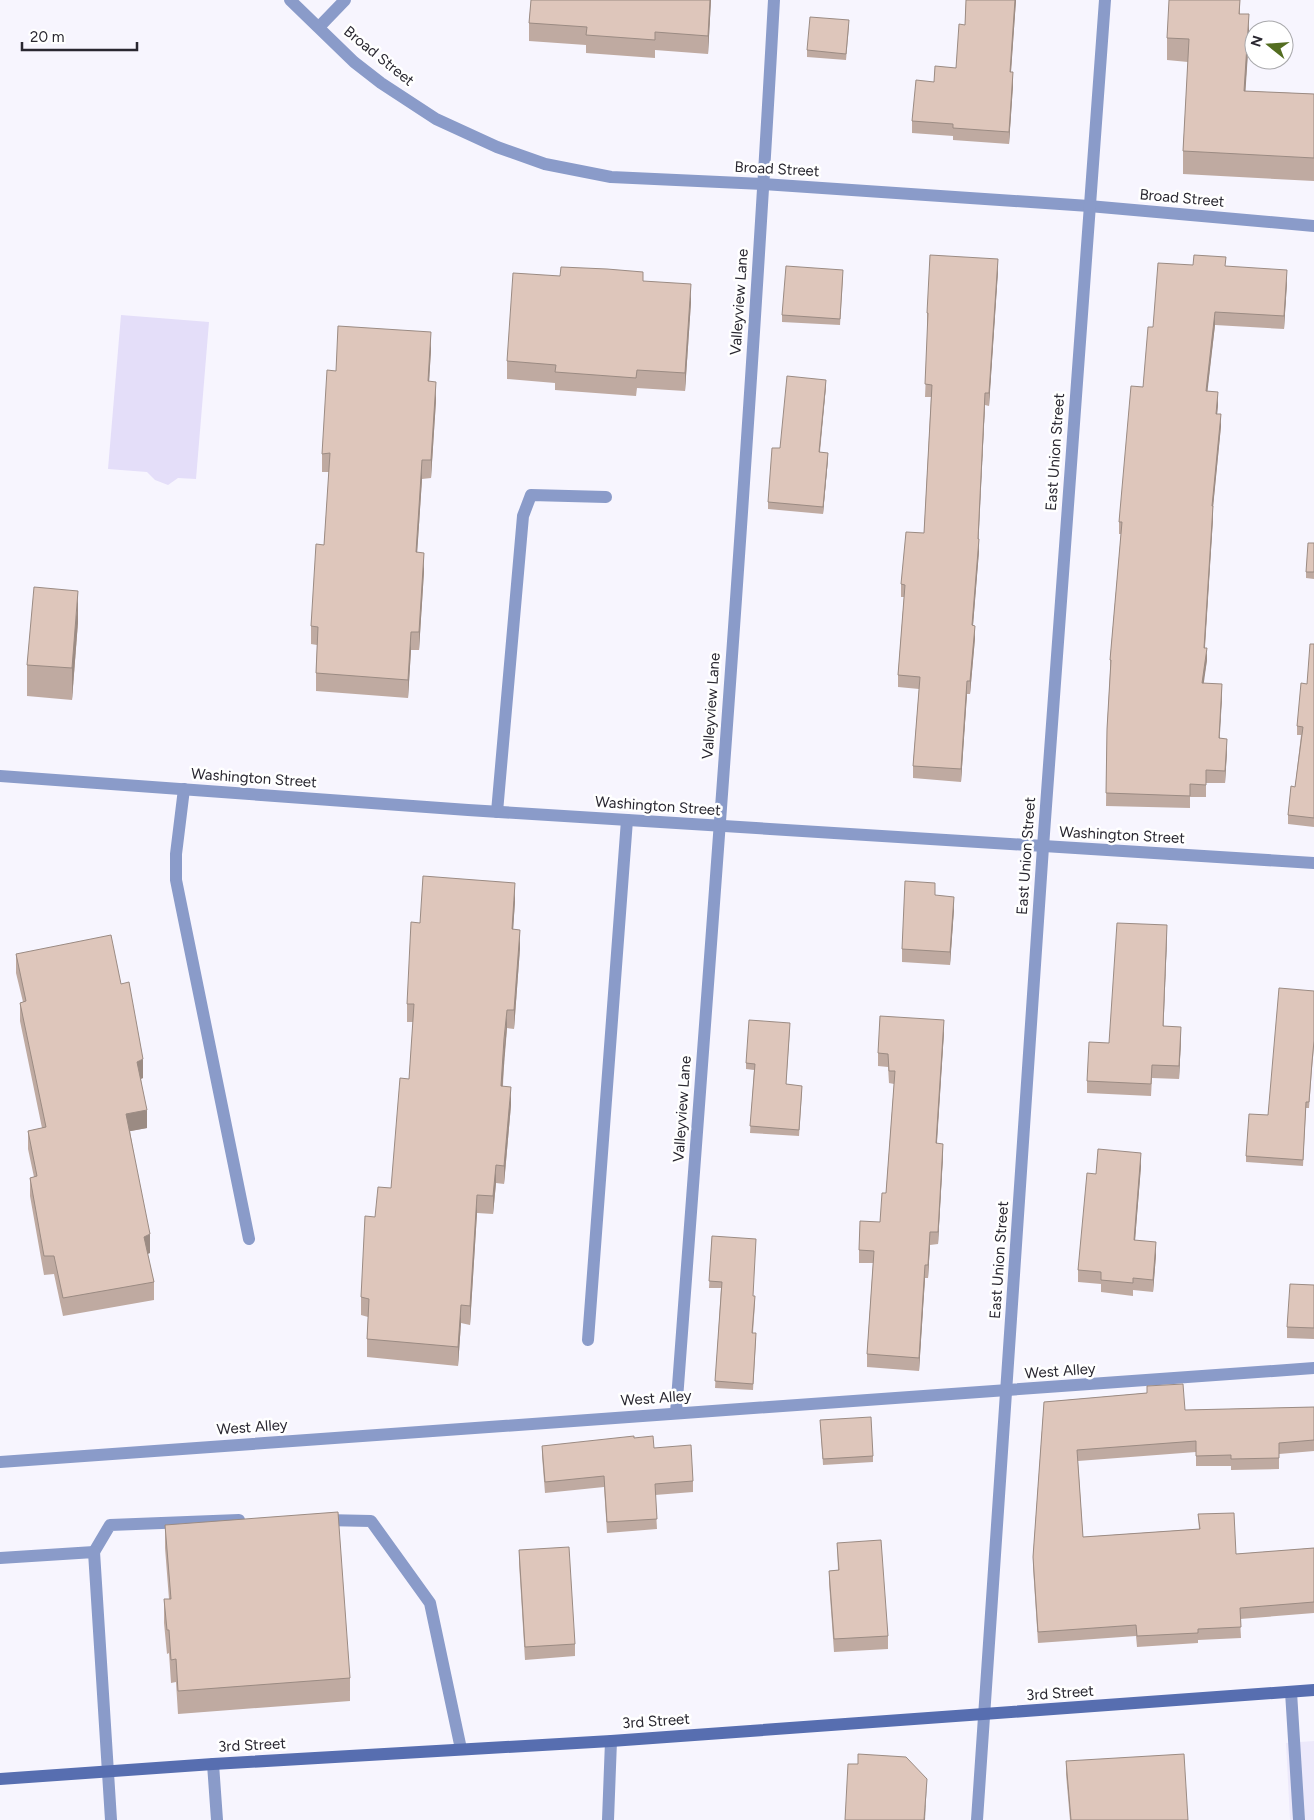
<svg xmlns="http://www.w3.org/2000/svg" width="1314" height="1820" font-family="Figtree,sans-serif">
  <rect width="100%" height="100%" fill="#f7f5fe"/>
  <!-- built -->
  <path fill="#ede9fb" d="M1314,1741V1820H1290L1286,1743Z"/>
  <!-- green -->
  <path fill="#e4def9" d="M121,315L209,322L196,479L178,478L168,485L155,480L147,472L108,469Z"/>
  <g fill="none" stroke-linecap="round" stroke-linejoin="round">
    <!-- service -->
    <g stroke="#8a9bc9" stroke-width="12">
      <path d="M319,27L345,0"/>
      <path d="M184,789L176,854V880L249,1239"/>
      <path d="M497,812L523,516L531,495L606,497"/>
      <path d="M588,1340L627,820"/>
      <path d="M676,1413C711,942 748,471 774,0"/>
      <path d="M0,1462L1314,1368"/>
      <path d="M324,1520L371,1521L430,1603L461,1749"/>
      <path d="M94,1552L110,1525L239,1520"/>
      <path d="M0,1558L94,1552L111,1820"/>
      <path d="M1291,1692L1299,1820"/>
      <path d="M213,1764L217,1820"/>
      <path d="M608,1820L611,1741"/>
    </g>
    <!-- minor -->
    <g stroke="#8a9bc9" stroke-width="12">
      <path d="M290,0L354,62L381,83L436,119L497,147L545,164L611,177L763,184L1089,206L1314,226"/>
      <path d="M0,776L468,810L1314,863"/>
      <path d="M977,1820L1043,847L1105,0"/>
    </g>
    <!-- secondary -->
    <path stroke="#576eb0" stroke-width="12" d="M0,1779L213,1764L611,1741L1314,1690"/>
  </g>
  <!-- wall -->
  <g fill="#bfaaa1">
    <path d="M531,0H711L708,54L655,50V58L586,53V45L529,41V23Z"/>
    <path d="M966,0H1016L1011,72L1013,85L1009,144L953,140V136L912,133V121L934,82L956,68L965,25Z"/>
    <path d="M1240,0V14L1249,37L1245,91L1314,94V181L1183,174V151L1188,62L1167,60V38Z"/>
    <path d="M849,26L846,60L807,57V50Z"/>
    <path d="M1226,266L1287,282L1284,329L1215,325L1207,392L1218,405L1217,414L1221,426L1213,506V518L1205,648L1207,660L1203,683L1222,697L1219,738L1227,751L1225,783H1206V797H1190V808L1106,806L1107,729L1110,673V660L1121,534H1119V522L1143,387L1153,327Z"/>
    <path d="M998,271L989,406L985,405L978,539L979,551L973,625L975,638L970,694H967L961,782L913,778V766L919,689L898,687V675L904,597H901V584L924,533L931,397H925L928,326L927,325V313Z"/>
    <path d="M843,277L840,325L782,322V315Z"/>
    <path d="M643,281L691,302L685,391L637,388L636,396L555,390V383L507,379V361Z"/>
    <path d="M431,350L429,381L436,400L431,478L422,479L419,525L417,552L424,571L419,650H411L408,698L316,691V673L317,645L311,644V626L324,545L329,472H322V454L336,371Z"/>
    <path d="M826,386L820,452L828,459L823,514L768,509V502L780,448Z"/>
    <path d="M1314,543V579L1306,578V572Z"/>
    <path d="M78,622L72,700L27,696V665Z"/>
    <path d="M1314,644V827L1288,824V815L1295,787L1301,735H1297V726L1307,684Z"/>
    <path d="M515,901L513,929L520,948L514,1029L507,1028L504,1058L503,1086L511,1105L504,1184L496,1183L493,1214L477,1213L470,1325L461,1323L458,1366L367,1357V1339L368,1317L361,1315V1297L391,1188L409,1079L413,1022H407V1004L420,923Z"/>
    <path d="M954,909L950,965L902,962V949Z"/>
    <path d="M1167,938L1163,1027L1181,1040L1179,1079L1152,1078L1151,1096L1087,1093V1081L1109,1043Z"/>
    <path d="M16,954L121,984L143,1078L141,1079L147,1128L130,1131L150,1253L147,1254L154,1282V1300L63,1316L54,1274L44,1275L30,1196V1178L34,1177L28,1149V1131L42,1128L20,1021V1003L23,1002L16,973Z"/>
    <path d="M1314,991V1047L1312,1068L1309,1108H1306L1303,1166L1246,1162V1156L1268,1115Z"/>
    <path d="M790,1029L786,1085L802,1092L799,1136L750,1133L754,1070L746,1069V1063Z"/>
    <path d="M944,1032L937,1143L943,1156L938,1244L930,1245L928,1278H925L919,1371L867,1367V1354L873,1263H859V1250L880,1222L886,1193L894,1084L889,1083L888,1067L878,1066V1053Z"/>
    <path d="M1141,1166L1135,1240L1156,1255L1153,1292L1133,1290V1296L1101,1292V1284L1078,1282V1270L1096,1174Z"/>
    <path d="M712,1236L753,1296L755,1303L753,1333L756,1339L753,1390L715,1388L721,1288H709Z"/>
    <path d="M1314,1285V1339L1287,1338V1327Z"/>
    <path d="M1147,1386L1185,1410L1314,1407V1451L1279,1454V1469L1231,1470V1466H1196V1452L1078,1461L1083,1537L1199,1529L1198,1514L1236,1554L1314,1548V1613L1240,1619L1241,1638L1198,1640V1643L1137,1647L1136,1636L1038,1643L1033,1567V1557L1044,1402L1147,1393Z"/>
    <path d="M820,1420L873,1456V1462L823,1465Z"/>
    <path d="M634,1438L654,1448L693,1481V1492L655,1495L657,1529L607,1533L604,1487L545,1493L542,1456V1446Z"/>
    <path d="M165,1525L350,1678V1701L178,1714L176,1682L171,1683L169,1653L167,1654L164,1623V1599H169L165,1548Z"/>
    <path d="M837,1543L888,1636V1649L834,1652L829,1583V1571L838,1570Z"/>
    <path d="M519,1550L575,1644V1656L525,1660L519,1563Z"/>
    <path d="M1066,1761L1188,1820H1070L1066,1774Z"/>
  </g>
  <!-- shaded-wall -->
  <g fill="#9b8b83">
    <path d="M710,0H711L708,54V36Z"/>
    <path d="M1015,0H1016L1010,85V72Z"/>
    <path d="M1249,14V37L1244,114V91Z"/>
    <path d="M1013,72V85L1009,144V132Z"/>
    <path d="M998,259V271L989,406V393Z"/>
    <path d="M1287,270V282L1284,329V316Z"/>
    <path d="M691,284V302L685,391V373Z"/>
    <path d="M1215,312V325L1206,404V391Z"/>
    <path d="M431,332V350L428,399V381Z"/>
    <path d="M826,380V386L819,458V452Z"/>
    <path d="M436,382V400L431,478V460Z"/>
    <path d="M1218,392V405L1216,426V414Z"/>
    <path d="M985,393V405L978,551V539Z"/>
    <path d="M1221,414V426L1212,518V506Z"/>
    <path d="M828,453V459L823,514V507Z"/>
    <path d="M422,460V479L416,570V552Z"/>
    <path d="M1213,506V518L1204,660V648Z"/>
    <path d="M979,539V551L972,638V625Z"/>
    <path d="M424,553V571L419,650V632Z"/>
    <path d="M78,591V622L72,700V668Z"/>
    <path d="M975,626V638L970,694V681Z"/>
    <path d="M411,632V650L408,698V680Z"/>
    <path d="M1207,648V660L1202,696V683Z"/>
    <path d="M967,681V694L961,782V769Z"/>
    <path d="M1222,684V697L1219,751V738Z"/>
    <path d="M1227,739V751L1225,783V771Z"/>
    <path d="M515,883V901L512,947V929Z"/>
    <path d="M954,897V909L950,965V952Z"/>
    <path d="M1167,925V938L1163,1039V1026Z"/>
    <path d="M520,930V948L514,1029V1010Z"/>
    <path d="M507,1010V1028L501,1104V1086Z"/>
    <path d="M944,1020V1032L936,1155V1143Z"/>
    <path d="M1181,1027V1040L1179,1079V1066Z"/>
    <path d="M143,1059V1078L137,1080V1062Z"/>
    <path d="M511,1087V1105L504,1184V1166Z"/>
    <path d="M147,1110V1128L126,1132V1114Z"/>
    <path d="M943,1144V1156L938,1244V1232Z"/>
    <path d="M1141,1153V1166L1134,1253V1240Z"/>
    <path d="M496,1165V1183L493,1214V1196Z"/>
    <path d="M477,1195V1213L470,1325V1306Z"/>
    <path d="M930,1232V1245L928,1278V1265Z"/>
    <path d="M150,1234V1253L144,1255V1237Z"/>
    <path d="M1156,1242V1255L1153,1292V1280Z"/>
    <path d="M925,1265V1278L919,1371V1358Z"/>
    <path d="M461,1305V1323L458,1366V1347Z"/>
    <path d="M927,1779L925,1820H924Z"/>
  </g>
  <!-- building -->
  <g fill="#dec6bb" stroke="#9b8b83">
    <path d="M531,0H710L708,36L655,32V40L586,35L587,27L529,23Z"/>
    <path d="M966,0H1015L1010,72H1013L1009,132L953,128V124L912,121L916,80L934,82L935,66L956,68L959,24L965,25Z"/>
    <path d="M1169,0H1240L1239,14H1249L1244,91L1314,94V158L1183,151L1189,39L1167,38Z"/>
    <path d="M810,17L849,20L846,54L807,50Z"/>
    <path d="M930,255L998,259L989,393H985L978,539H979L972,625L975,626L970,681H967L961,769L913,766L920,677L898,675L905,585L901,584L906,532L924,533L932,385L925,384L928,313H927Z"/>
    <path d="M1194,255L1226,257L1225,266L1287,270L1284,316L1215,312L1206,391L1218,392L1216,414H1221L1212,506H1213L1204,648H1207L1202,683L1222,684L1219,738L1227,739L1225,771L1206,770V785L1190,784V796L1106,793L1107,729L1111,660H1110L1122,522H1119L1131,386L1143,387L1148,327H1153L1158,263L1193,265Z"/>
    <path d="M786,266L843,270L840,319L782,315Z"/>
    <path d="M561,267L607,269L643,272V281L691,284L685,373L637,370L636,378L555,372L556,365L507,361L513,273L560,276Z"/>
    <path d="M338,326L431,332L428,381L436,382L431,460H422L419,507L416,552L424,553L419,632H411L408,680L316,673L318,627L311,626L316,544L324,545L330,453L322,454L327,370L336,371Z"/>
    <path d="M787,376L826,380L819,452L828,453L823,507L768,502L772,448H780Z"/>
    <path d="M1308,543H1314V572H1306Z"/>
    <path d="M34,587L78,591L72,668L27,665Z"/>
    <path d="M1310,644H1314V818L1288,815L1291,786L1295,787L1303,727L1297,726L1301,683L1307,684Z"/>
    <path d="M423,876L515,883L512,929L520,930L514,1010H507L504,1039L501,1086L511,1087L504,1166L496,1165L493,1196L477,1195L470,1306L461,1305L458,1347L367,1339L369,1299L361,1297L365,1216L375,1217L378,1187L391,1188L400,1078L409,1079L414,1004H407L411,922L420,923Z"/>
    <path d="M905,881L935,883V895L954,897L950,952L902,949Z"/>
    <path d="M1117,923L1167,925L1163,1026L1181,1027L1179,1066L1152,1065L1151,1084L1087,1081L1089,1042L1109,1043Z"/>
    <path d="M111,935L121,984L129,982L143,1059L137,1062L147,1110L126,1114L150,1234L144,1237L154,1282L63,1298L54,1256H44L30,1178L37,1176L28,1131L46,1127L20,1003L26,1001L16,954Z"/>
    <path d="M1279,988L1314,991V1041L1312,1062L1309,1102H1306L1303,1160L1246,1156L1249,1114L1268,1115Z"/>
    <path d="M880,1016L944,1020L936,1143L943,1144L938,1232H930L928,1265H925L919,1358L867,1354L874,1251L859,1250L860,1221L880,1222L882,1193H886L895,1071H889L888,1054L878,1053Z"/>
    <path d="M749,1020L790,1023L786,1084L802,1086L799,1130L750,1126L755,1064L746,1063Z"/>
    <path d="M1098,1149L1141,1153L1134,1240L1156,1242L1153,1280L1133,1278V1283L1101,1280V1272L1078,1270L1087,1173L1096,1174Z"/>
    <path d="M712,1236L756,1239L753,1296H755L752,1333H756L753,1384L715,1381L722,1282L709,1281Z"/>
    <path d="M1290,1284L1314,1285V1328L1287,1327Z"/>
    <path d="M1183,1384L1185,1410L1314,1407V1440L1279,1443V1458L1231,1459V1455L1196,1456V1441L1077,1450L1083,1537L1200,1529L1198,1514L1234,1513L1236,1554L1314,1548V1602L1240,1608L1241,1627L1198,1629V1633L1137,1636L1136,1625L1038,1632L1033,1557L1044,1402L1147,1393V1386Z"/>
    <path d="M871,1417L873,1456L823,1459L820,1420Z"/>
    <path d="M634,1436V1438L653,1436L654,1448L691,1445L693,1481L655,1484L657,1519L607,1522L604,1476L545,1482L542,1446Z"/>
    <path d="M338,1512L350,1678L178,1691L176,1659L171,1660L169,1630H167L164,1599H171L165,1525Z"/>
    <path d="M881,1540L888,1636L834,1639L829,1571L839,1570L837,1543Z"/>
    <path d="M569,1547L575,1644L525,1647L519,1550Z"/>
    <path d="M858,1754L906,1757L927,1779L924,1820H845L848,1764H858Z"/>
    <path d="M1184,1754L1188,1820H1071L1066,1761Z"/>
  </g>
  <g text-anchor="middle" dominant-baseline="central" stroke-width="5" stroke-linejoin="round" paint-order="stroke">
    <!-- street labels -->
    <g font-size="15" fill="#292730" stroke="#fff">
      <text transform="translate(379 56) rotate(39)">Broad Street</text>
      <text transform="translate(777 169) rotate(3)">Broad Street</text>
      <text transform="translate(1182 198) rotate(5)">Broad Street</text>
      <text transform="translate(739 302) rotate(-86)">Valleyview Lane</text>
      <text transform="translate(1055 452) rotate(-86)">East Union Street</text>
      <text transform="translate(711 706) rotate(-86)">Valleyview Lane</text>
      <text transform="translate(254 778) rotate(4)">Washington Street</text>
      <text transform="translate(658 806) rotate(4)">Washington Street</text>
      <text transform="translate(1122 835) rotate(3)">Washington Street</text>
      <text transform="translate(1026 856) rotate(-86)">East Union Street</text>
      <text transform="translate(682 1109) rotate(-86)">Valleyview Lane</text>
      <text transform="translate(999 1260) rotate(-86)">East Union Street</text>
      <text transform="translate(1060 1371) rotate(-4)">West Alley</text>
      <text transform="translate(656 1398) rotate(-4)">West Alley</text>
      <text transform="translate(252 1427) rotate(-4)">West Alley</text>
      <text transform="translate(1060 1693) rotate(-4)">3rd Street</text>
      <text transform="translate(656 1721) rotate(-4)">3rd Street</text>
      <text transform="translate(252 1745) rotate(-3)">3rd Street</text>
    </g>
  </g>
  <!-- north arrow -->
  <g transform="translate(1269 45) rotate(287)"><circle r="24" fill="#ffffff" stroke="#a9a9ac"/>
  <path d="M0-4L9 19L0 12L-9 19Z" fill="#536d20"/>
  <text y="-8" font-size="14" font-weight="bold" text-anchor="middle" fill="#292730">N</text>
  </g>
  <!-- scale -->
  <path d="M22 42v8h115v-8" fill="none" stroke="#292730" stroke-width="2.5"/>
  <text x="30" y="42" font-size="15" fill="#292730" stroke="#ffffff" stroke-width="4" paint-order="stroke">20 m</text>
</svg>
